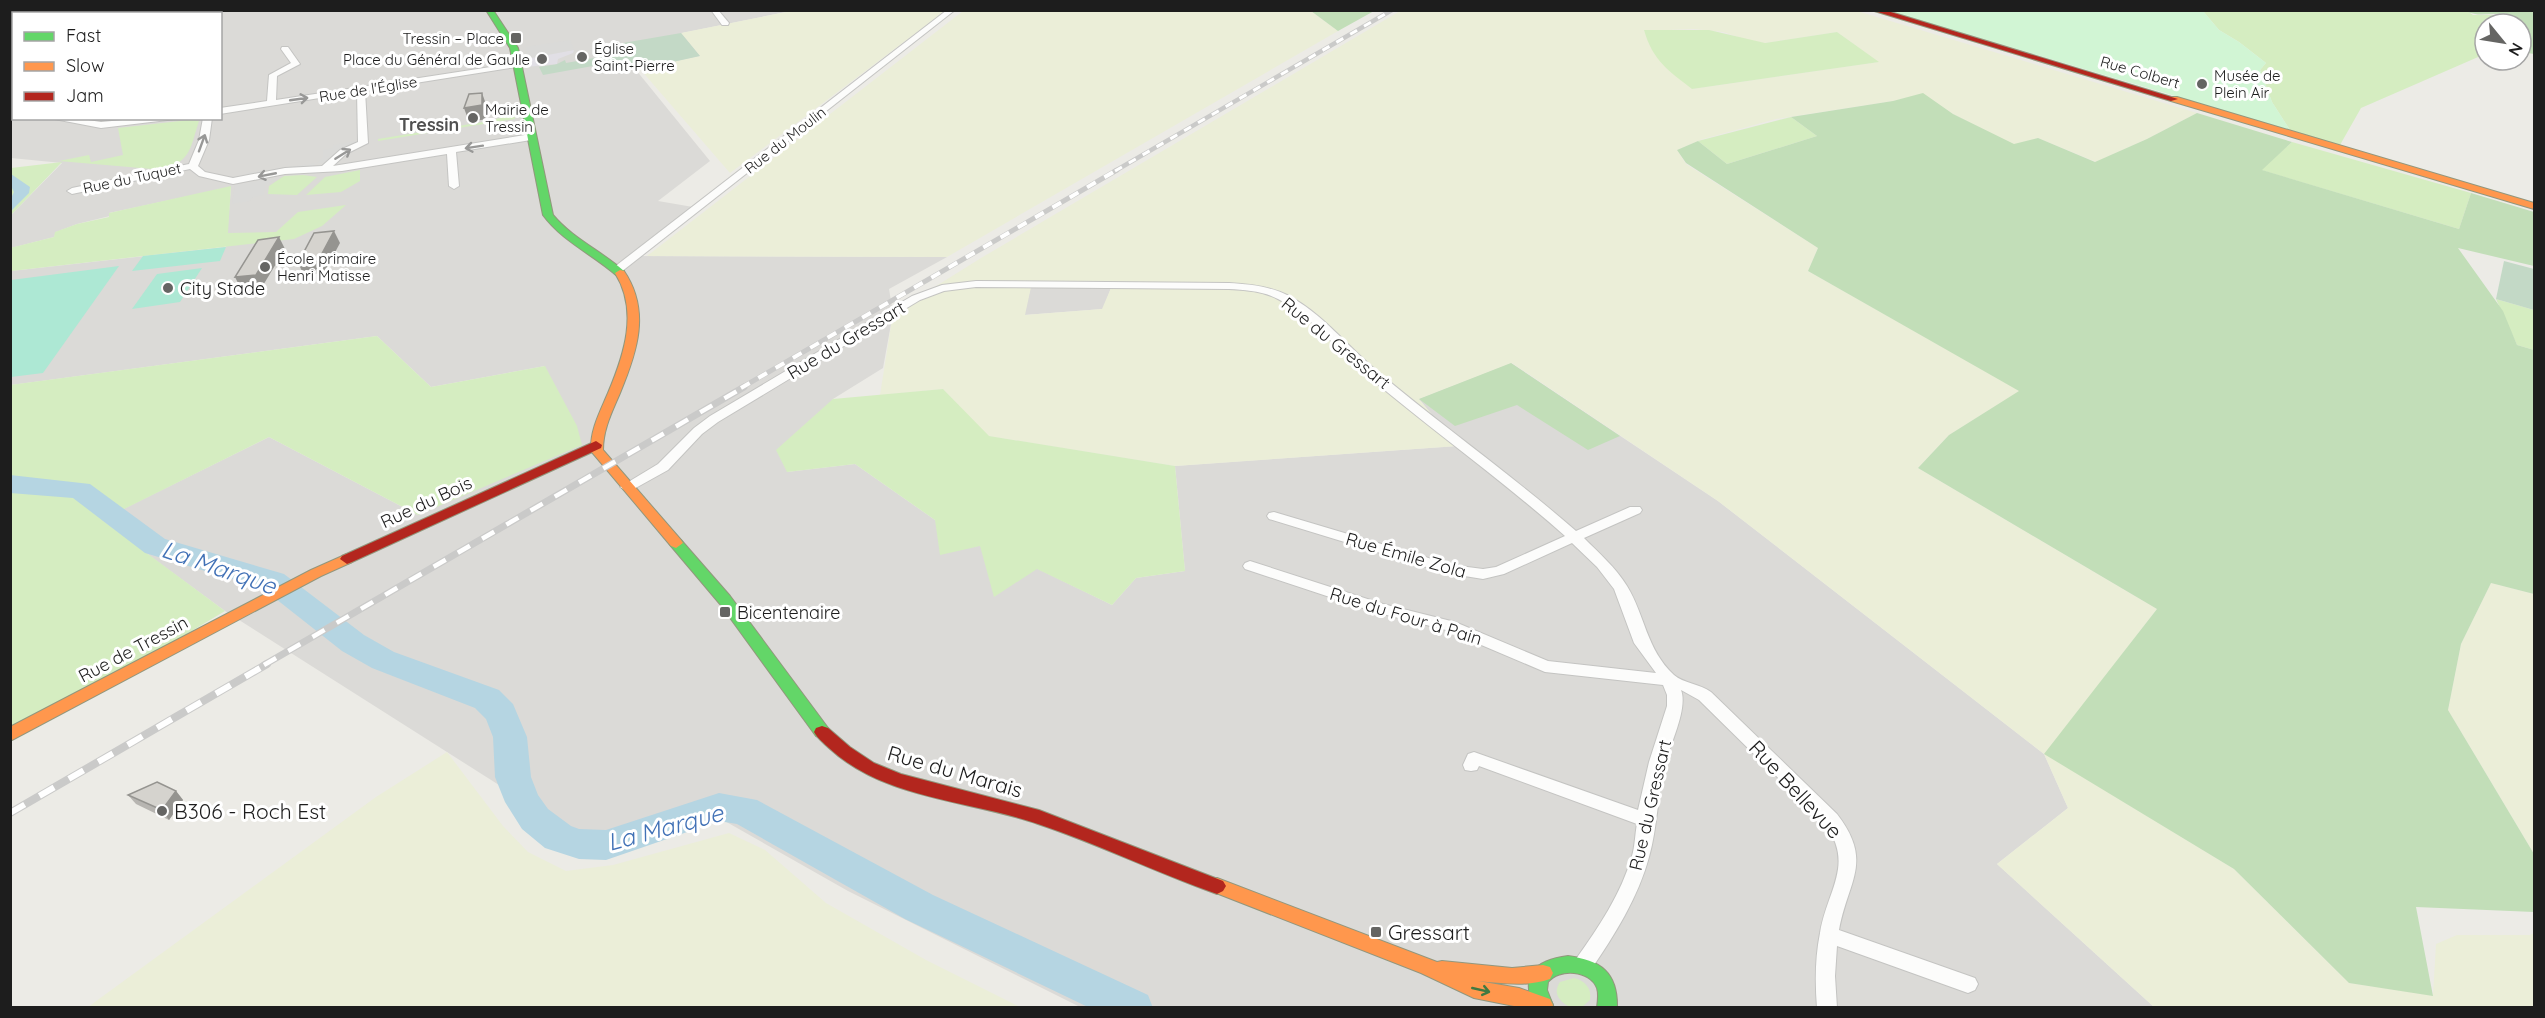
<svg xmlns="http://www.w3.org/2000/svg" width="2545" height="1018" font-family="Quicksand,sans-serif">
  <rect width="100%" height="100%" fill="#ecebe6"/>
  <!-- residential -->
  <g fill="#dbdad7">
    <path d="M11,11H791L682,33L700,56L636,70L710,161L658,201L693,207L628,256L947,257L889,289L893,313L883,368L833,399L787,472L855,464L935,520L980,546L1036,568L1112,605L1136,578L1185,571L1175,466L1457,446L1419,399L1511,363L1718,501L2044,754L2068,808L1997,864L2154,1007H1080L848,891L723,820L606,853L225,611L101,520L269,437L418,515L545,366L431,387L377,336L11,385V271L226,247L231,187L109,213L110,216L77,224L56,232L54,237L11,248V215L62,163L11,158V119L220,118V14H14V112H11Z"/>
    <path d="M1031,286L1111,288L1103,309L1024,315Z"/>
  </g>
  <!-- farmland -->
  <g fill="#ebeed8" fill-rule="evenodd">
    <path d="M791,11H945L730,173L640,69L700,56L681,33Z"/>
    <path d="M963,11H1311L1338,31L947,257L647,256Z"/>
    <path d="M1400,11H1857L2197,113L2147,139L2096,162L2038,138L2014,145L1953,114L1923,94L1893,101L1776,119L1703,139L1677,150L1686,164L1818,248L1808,271L2020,391L1949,435L1918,468L2157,609L2045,754L2234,869L2349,983L2433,995L2436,944L2457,935H2530L2534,933V1007H2154L1997,864L2068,808L2044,754L1718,501L1512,363L1419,399L1458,446L1175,466L988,436L943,389L880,395L893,313L981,258ZM1694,29L1723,32L1753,42L1765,43L1837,32L1878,62L1692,89L1644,31ZM1031,287L1111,288L1102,309L1025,315Z"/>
    <path d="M2491,583L2534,594V854L2448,710L2461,644Z"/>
    <path d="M447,752L503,826L528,852L566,871L613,865L729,833L765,850L826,903L926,960L1020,1007H88L376,797Z"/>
  </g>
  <!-- grass -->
  <g fill="#d5edc1">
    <path d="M2466,10L2473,15H2507L2519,24H2485V54L2361,108L2340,145L2290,130L2272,102L2260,70L2266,63L2239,42L2219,30L2203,11Z"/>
    <path d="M1644,30H1709L1765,43L1837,32L1879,62L1692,89C1668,70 1653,61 1644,30Z"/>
    <path d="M514,114L515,119L378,141V139L489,121Z"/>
    <path d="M1791,117L1817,136L1727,164L1698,141Z"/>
    <path d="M189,120L199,121C190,148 192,159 164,170L59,161L89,155L91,162L123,155L118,128Z"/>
    <path d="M2292,142L2471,193L2459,229L2261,170Z"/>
    <path d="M62,162L11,215V168Z"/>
    <path d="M360,170V181L341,192L306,195L325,177Z"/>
    <path d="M303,175L317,177L297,195L268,194L269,186L284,176Z"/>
    <path d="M231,186L228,233L276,232L298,212L346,205L322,226L294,239L11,271L10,248L54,237L55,232L77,224L109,217V213Z"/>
    <path d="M2496,299L2534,310V350L2517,345Z"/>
    <path d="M377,336L431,387L545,366L577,426L582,445L418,515L269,437L102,520L225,611L11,739L10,385Z"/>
    <path d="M943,389L989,436L1175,466L1185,571L1136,578L1112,605L1037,569L994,597L980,546L940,555L935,520L855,464L787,472L776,450L833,399Z"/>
    <path d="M1574,978C1585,981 1592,988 1590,1000L1582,1007L1568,1006C1558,1000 1553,992 1560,982Z"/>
  </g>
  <!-- forest -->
  <g fill="#c2deb8">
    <path d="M1311,11H1374L1338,31Z"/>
    <path d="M2466,11H2534V54L2521,52V31L2525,28C2520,24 2512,17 2505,15C2491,12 2479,18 2466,11Z"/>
    <path d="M1923,93L1953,114L2014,144L2038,138L2095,162L2147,139L2197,113L2292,142L2262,170L2459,229L2471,193L2534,212V266L2458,248L2503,311L2517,345L2534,350V594L2491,583L2461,644L2448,710L2534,854V912L2416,907L2433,996L2349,983L2234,869L2044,754L2157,609L1918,468L1949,435L2019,391L1808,271L1818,248L1686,163L1677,150L1698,141L1727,164L1817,136L1791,117L1893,101Z"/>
    <path d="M1511,363L1620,436L1588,450L1517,405L1455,426L1419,399Z"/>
  </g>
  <!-- cemetery -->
  <g fill="#c3d9c6">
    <path d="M681,33L700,56L636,70L626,60L543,75L539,67L557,64L565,60L566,63L605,56L603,52L593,53L594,48Z"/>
    <path d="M2504,261L2534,269V310L2496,299Z"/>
  </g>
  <!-- park -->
  <path fill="#d1f5d4" d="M1889,11H2203L2219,30L2239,42L2266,63L2260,70L2272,102L2290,130Z"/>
  <!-- pitch -->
  <g fill="#ade8d4">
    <path d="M226,247L220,261L132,271L143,256Z"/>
    <path d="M119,266L43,373L11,377V280Z"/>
    <path d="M202,268L180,302L132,309L157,274Z"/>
  </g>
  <!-- parking -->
  <g fill="#dadad8">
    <path d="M570,40L574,50L528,59L525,47Z"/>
    <path d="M356,141V147L330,163H317L309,170L246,179V173L317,163L323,157V150L333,148V145Z"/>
    <path d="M279,177L265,186L264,195L254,197L249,201L232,204L235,185Z"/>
  </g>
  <!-- plaza -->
  <path fill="#e1dfe5" d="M574,50L573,53L558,59L557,64L516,68V61Z"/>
  <!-- water -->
  <path fill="#b5d5e2" d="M11,174L30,187L29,193L11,211V198L14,192L11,186Z"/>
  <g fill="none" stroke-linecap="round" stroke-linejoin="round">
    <!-- river -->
    <path fill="#b5d5e2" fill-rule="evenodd" d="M10,475L90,484L165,539L284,574L364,635L394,652L499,690L513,704L527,737L531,777L538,795L548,809L571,826L579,829L606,830L719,793L757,800L933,895L1148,995L1153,1008H1090L905,919L737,824L719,821L606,860L579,859L545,848L522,829L505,802L495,777L493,737L486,719L475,708L372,668L342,651L262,588L145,553L73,498L10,493Z"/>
    <defs>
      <g id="street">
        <path d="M20,10H34L42,14H28Z"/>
        <path d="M183,10H197L183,14Z"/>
        <path d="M711,10H718L729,23L728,25H722Z"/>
        <path d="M947,10H955L621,272H613V268Z"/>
        <rect x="10" y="46" width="4" height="5"/>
        <path d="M282,47H288L300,64L277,76L276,100L516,63L520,65L516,67L365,91L368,143L346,154L333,166L531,134L536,137L531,140L456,152L459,186L454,189L449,186L447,154L342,171L285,174L233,184L199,176L190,169L72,194L67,191L72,188L189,164L199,140L203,118H212L209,140L198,166L205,172L233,178L285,168L322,166L340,150L358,142L357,92L220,114V108L267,101L269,75L291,63L281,49Z"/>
        <rect x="10" y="88" width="4" height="6"/>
        <path d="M49,118H75L101,122L144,118H184L101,128Z"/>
        <path d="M976,281L1229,283C1248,284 1269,286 1287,295C1322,313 1347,346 1377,371C1442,426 1512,475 1576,531L1630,507H1640L1642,510L1640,513L1584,538C1599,553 1616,568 1627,586C1645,615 1646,649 1674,675C1683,683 1700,684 1711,692L1837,814C1874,862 1848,880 1839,930L1975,978L1978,984L1975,990L1968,993L1837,946L1835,976L1837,1008H1817C1815,983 1815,958 1820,933C1827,890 1855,865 1825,824L1699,700L1681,690C1688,708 1671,742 1666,761C1657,793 1658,826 1649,857C1638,898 1614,936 1590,971L1583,973L1576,971L1574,965L1576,959C1599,927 1621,894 1632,856C1635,846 1635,834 1637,824L1479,766L1477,770L1471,771L1465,770L1463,765L1468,754L1474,752L1638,810L1649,762L1667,706V695L1663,685L1545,672L1446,630L1375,612L1245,569L1243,566L1245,563L1250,561L1383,604L1455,622L1548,661L1656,673L1634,643L1614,589L1597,567L1572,543L1504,574L1483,579L1446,573L1269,519L1267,516L1269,513L1274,512L1452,565L1483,569L1496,567L1565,536C1502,480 1433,431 1369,377C1339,352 1313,317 1278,299C1263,291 1246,290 1229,289L976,287L944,291L920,300L718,422L702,434L668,470L632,490L627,491L620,487L658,464L694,428L710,416L912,296L942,285Z"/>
      </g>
      <g id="fast">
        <path d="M486,10H493L518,48L553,215C572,238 601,251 624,271V275H616C592,254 562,241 543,215L510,48Z"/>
        <path d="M676,538L681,540L730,596L828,728L830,732L828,736L822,738L816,736L720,604L671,546L669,543Z"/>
        <path d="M1568,956C1601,960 1618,973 1617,1008H1597C1598,1001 1599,994 1597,988C1590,970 1559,968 1548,982L1547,990L1554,1008H1534C1520,975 1535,960 1568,956Z"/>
      </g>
      <g id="slow">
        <path d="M2171,97H2177L2534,203V209L2171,101Z"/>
        <path d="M620,270L624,271C651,311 637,352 620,393C612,412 603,429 603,450L681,540L683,543L676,548L671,546L591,451C590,430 600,412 608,393C624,355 639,311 615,273Z"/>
        <path d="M347,554L354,559L352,562L321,576L10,741V727L311,570Z"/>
        <path d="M1217,878L1437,962L1442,961L1512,968L1543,965L1550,967L1553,973L1550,979C1527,987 1501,983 1478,981L1519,988L1550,999L1553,1005L1552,1008H1524L1474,998L1421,973L1211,891L1208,886L1211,881Z"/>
      </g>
      <g id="jam">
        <path d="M1871,10H1884L2178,99L2171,101Z"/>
        <path d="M596,441L602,445L601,448L352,562L347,564L340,559L342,556Z"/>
        <path d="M822,726L828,728L850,747L874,763L901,774L1039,810L1223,881L1226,886L1223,891L1217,894C1157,873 1099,844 1038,824C970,800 885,800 829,748C824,743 818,739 814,732L816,728Z"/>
      </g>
    </defs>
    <!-- street casing -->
    <use href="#street" stroke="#c4c4c2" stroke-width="2"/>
    <!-- fast casing -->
    <use href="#fast" stroke="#92977d" stroke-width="2"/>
    <!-- slow casing -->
    <use href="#slow" stroke="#92977d" stroke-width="2"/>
    <!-- jam casing -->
    <use href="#jam" stroke="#92977d" stroke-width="2"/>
    <!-- street -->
    <use href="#street" fill="#fcfcfb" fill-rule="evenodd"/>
    <!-- fast -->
    <use href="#fast" fill="#63d668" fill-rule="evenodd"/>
    <!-- slow -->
    <use href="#slow" fill="#ff974d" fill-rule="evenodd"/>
    <!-- jam -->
    <use href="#jam" fill="#b3261e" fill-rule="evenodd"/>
    <defs>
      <path id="rail-far3" d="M1115,171L1392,10"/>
      <path id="rail-far2" d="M741,388L1117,170"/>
      <path id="rail-far1" d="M264,665L744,387"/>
      <path id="rail" d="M10,813L267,664"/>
    </defs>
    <!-- rail-far3 casing -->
    <use href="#rail-far3" stroke="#cacac9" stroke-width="4.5"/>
    <!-- rail-far2 casing -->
    <use href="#rail-far2" stroke="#cacac9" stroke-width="5"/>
    <!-- rail-far1 casing -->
    <use href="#rail-far1" stroke="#cacac9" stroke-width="7"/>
    <!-- rail casing -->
    <use href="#rail" stroke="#cacac9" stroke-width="8"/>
    <!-- rail-far3 -->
    <use href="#rail-far3" stroke="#fff" stroke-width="3" stroke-dasharray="8" stroke-linecap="butt"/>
    <!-- rail-far2 -->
    <use href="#rail-far2" stroke="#fff" stroke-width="4" stroke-dasharray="10" stroke-linecap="butt"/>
    <!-- rail-far1 -->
    <use href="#rail-far1" stroke="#fff" stroke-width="4.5" stroke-dasharray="14" stroke-linecap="butt"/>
    <!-- rail -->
    <use href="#rail" stroke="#fff" stroke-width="6" stroke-dasharray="17" stroke-linecap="butt"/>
  </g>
  <!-- wall -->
  <path fill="#b7b5b1" d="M176,791L183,800L169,820L136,804L128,795Z"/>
  <!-- shaded-wall -->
  <g fill="#959490">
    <path d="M482,93L487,107V119L469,122L464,108Z"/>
    <path d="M334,231L340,243L324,273L304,275L298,263Z"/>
    <path d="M279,237L285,249L262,287L241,289L235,277Z"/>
    <path d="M176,791L183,800L169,820L162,810Z"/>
  </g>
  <!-- building -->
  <g fill="#d5d3ce" stroke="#959490" stroke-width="1.5">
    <path d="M482,93V105L464,108L469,94Z"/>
    <path d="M334,231L318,261L298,263L314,233Z"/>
    <path d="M279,237L256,275L235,277L258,240Z"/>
    <path d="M157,782L176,791L162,810L128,795Z"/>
  </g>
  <!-- one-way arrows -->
  <defs><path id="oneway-shaft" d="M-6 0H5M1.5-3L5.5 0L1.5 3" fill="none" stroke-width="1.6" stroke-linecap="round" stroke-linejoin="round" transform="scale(1.5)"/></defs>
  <g stroke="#989897">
    <use href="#oneway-shaft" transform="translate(299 99) rotate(-8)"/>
    <use href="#oneway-shaft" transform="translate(202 143) rotate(-70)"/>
    <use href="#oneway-shaft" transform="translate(474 147) rotate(171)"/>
    <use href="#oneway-shaft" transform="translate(343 154) rotate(-32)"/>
    <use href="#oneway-shaft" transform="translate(267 175) rotate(169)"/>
  </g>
  <use stroke="#407a42" href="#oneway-shaft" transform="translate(1481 990) rotate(13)"/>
  <!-- markers -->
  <g fill="#656563" stroke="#fff" stroke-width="2">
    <rect x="510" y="32" width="12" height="12" rx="3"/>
    <circle cx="582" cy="57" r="6"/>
    <circle cx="542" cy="59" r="6"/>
    <circle cx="2202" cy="84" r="6"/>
    <circle cx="473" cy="118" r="6"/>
    <circle cx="265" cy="267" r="6"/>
    <circle cx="168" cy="288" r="6"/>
    <rect x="719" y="606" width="12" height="12" rx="3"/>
    <circle cx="162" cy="811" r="6"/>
    <rect x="1370" y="926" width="12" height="12" rx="3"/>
  </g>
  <g text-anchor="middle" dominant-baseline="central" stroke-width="6" stroke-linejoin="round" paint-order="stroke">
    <!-- far-poi labels -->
    <g font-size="15" fill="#1d1d1d" stroke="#fff" text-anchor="start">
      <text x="504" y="38" text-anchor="end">Tressin – Place</text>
      <text x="594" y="48">Église<tspan x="594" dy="17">Saint-Pierre</tspan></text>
      <text x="530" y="59" text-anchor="end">Place du Général de Gaulle</text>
      <text x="2214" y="75">Musée de<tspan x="2214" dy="17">Plein Air</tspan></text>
      <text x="485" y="109">Mairie de<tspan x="485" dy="17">Tressin</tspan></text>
      <text x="277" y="258">École primaire<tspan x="277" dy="17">Henri Matisse</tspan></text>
    </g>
    <!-- far-street labels -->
    <g font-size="15" fill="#1d1d1d" stroke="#fff">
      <text transform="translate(2140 72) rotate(16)">Rue Colbert</text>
      <text transform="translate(368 89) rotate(-9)">Rue de l'Église</text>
      <text transform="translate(785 140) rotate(-38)">Rue du Moulin</text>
      <text transform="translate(132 178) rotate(-12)">Rue du Tuquet</text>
    </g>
    <!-- far-quarter labels -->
    <g font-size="18" font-weight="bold" fill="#505050" stroke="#fff">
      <text x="429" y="124">Tressin</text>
    </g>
    <!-- poi labels -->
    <g font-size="18" fill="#1d1d1d" stroke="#fff" text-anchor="start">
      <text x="180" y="288">City Stade</text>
      <text x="737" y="612">Bicentenaire</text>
    </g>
    <!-- street labels -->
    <g font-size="18" fill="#1d1d1d" stroke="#fff">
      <text transform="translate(846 340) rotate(-31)">Rue du Gressart</text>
      <text transform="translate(1336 343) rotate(39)">Rue du Gressart</text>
      <text transform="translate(426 502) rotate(-25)">Rue du Bois</text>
      <text transform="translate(1406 555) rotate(16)">Rue Émile Zola</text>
      <text transform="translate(1406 616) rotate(17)">Rue du Four à Pain</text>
      <text transform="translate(133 649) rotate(-28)">Rue de Tressin</text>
      <text transform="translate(1650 805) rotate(-77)">Rue du Gressart</text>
    </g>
    <!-- near-street labels -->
    <g font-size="21" fill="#1d1d1d" stroke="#fff">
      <text transform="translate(955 771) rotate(16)">Rue du Marais</text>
      <text transform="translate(1796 789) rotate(47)">Rue Bellevue</text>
    </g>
    <!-- near-poi labels -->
    <g font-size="21" fill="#1d1d1d" stroke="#fff" text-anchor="start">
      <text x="174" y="811">B306 - Roch Est</text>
      <text x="1388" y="932">Gressart</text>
    </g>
    <!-- near-water labels -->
    <g font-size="24" font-style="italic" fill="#4171b6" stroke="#fff">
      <text transform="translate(219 567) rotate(19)">La Marque</text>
      <text transform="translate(665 827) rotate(-15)">La Marque</text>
    </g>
  </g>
  <!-- border -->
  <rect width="2545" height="1018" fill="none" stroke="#1d1d1d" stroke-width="24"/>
  <!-- legend -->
  <rect x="12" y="12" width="210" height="108" fill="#ffffff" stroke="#a5a5a5" stroke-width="1.5"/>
  <rect x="24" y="32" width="30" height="9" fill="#63d668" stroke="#a5a5a5" stroke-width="1.5"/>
  <text x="66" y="42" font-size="18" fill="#1d1d1d">Fast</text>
  <rect x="24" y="62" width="30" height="9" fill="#ff974d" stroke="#a5a5a5" stroke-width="1.5"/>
  <text x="66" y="72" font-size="18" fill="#1d1d1d">Slow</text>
  <rect x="24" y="92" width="30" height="9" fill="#b3261e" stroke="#a5a5a5" stroke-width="1.5"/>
  <text x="66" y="102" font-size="18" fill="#1d1d1d">Jam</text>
  <!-- north arrow -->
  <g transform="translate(2503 42) rotate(120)"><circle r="28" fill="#ffffff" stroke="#a5a5a5" stroke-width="1.5"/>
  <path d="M0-4.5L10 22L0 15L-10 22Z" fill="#656563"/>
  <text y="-9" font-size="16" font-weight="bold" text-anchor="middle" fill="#1d1d1d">N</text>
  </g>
</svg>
